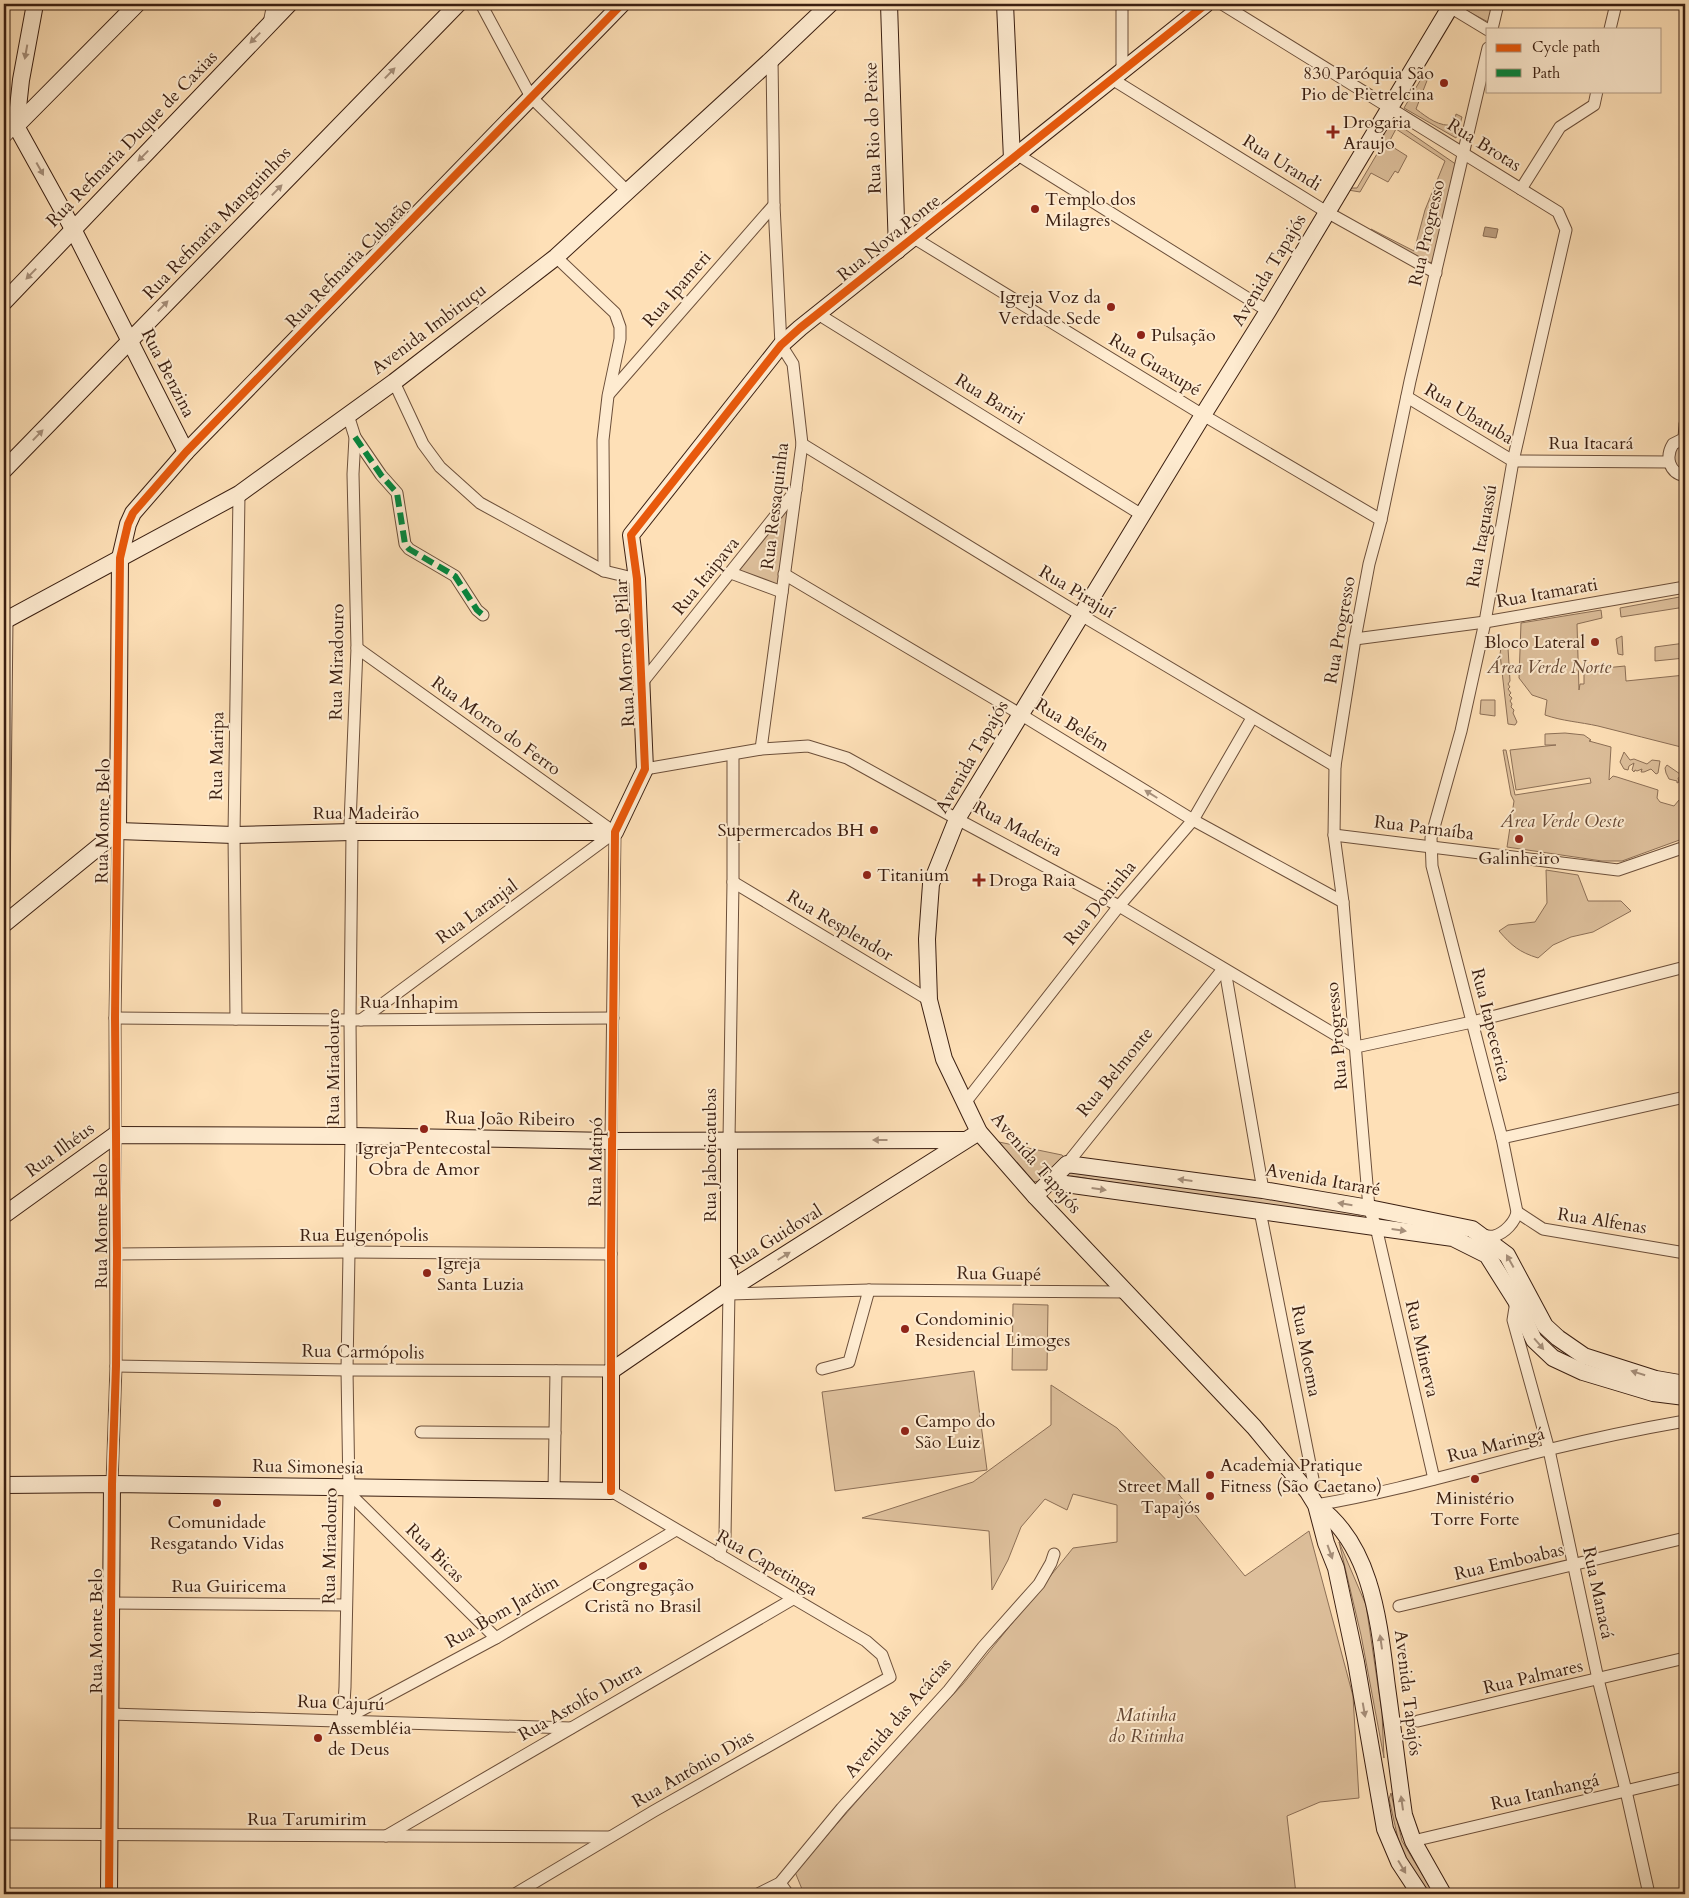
<svg xmlns="http://www.w3.org/2000/svg" width="1689" height="1898" font-family="Cardo,serif">
  <rect width="100%" height="100%" fill="#fee0b7"/>
  <filter id="stains"><feTurbulence type="fractalNoise" baseFrequency=".004" numOctaves="4"/><feColorMatrix values="0 0 0 0 .2 0 0 0 0 .09 0 0 0 0 .02 0 0 0 .5 -.17"/></filter>
  <radialGradient id="worn" r=".72"><stop offset=".6" stop-color="#630" stop-opacity="0"/><stop offset="1" stop-color="#630" stop-opacity=".3"/></radialGradient>
  <!-- green -->
  <g fill="#ddbf9b" stroke="#8c6f56">
    <path d="M1462,4H1493L1490,23L1460,7Z"/>
    <path d="M1424,74L1428,78L1416,109C1428,118 1439,127 1454,125L1456,114L1462,117L1456,138L1404,108Z"/>
    <path d="M1390,119L1457,165L1434,262L1426,263L1370,231L1371,229L1414,251L1425,210L1445,161L1396,129L1388,144L1407,156L1398,173L1395,171L1388,182L1371,173L1360,192L1348,190L1349,188H1357L1384,142H1376Z"/>
    <path d="M1685,441V473L1679,472L1671,453Z"/>
    <path d="M794,495L781,590L736,572Z"/>
    <path d="M1685,596V607L1621,617L1620,608Z"/>
    <path d="M1601,610L1602,618L1577,624L1579,690L1580,684H1584V672L1605,671V668L1625,666L1626,681L1685,675V748C1656,741 1627,733 1598,726C1580,722 1562,721 1545,715L1547,700L1532,695L1519,678L1521,623Z"/>
    <path d="M1622,636L1623,655L1618,654L1616,639Z"/>
    <path d="M1685,643V658L1655,661V647Z"/>
    <path d="M1504,646L1508,648L1510,681L1508,684L1510,687L1508,689L1511,693L1509,695L1512,698L1510,701L1512,704L1511,707L1514,710L1513,713L1517,722L1515,725L1508,724L1500,654L1501,648Z"/>
    <path d="M1481,700H1495V716L1480,714Z"/>
    <path d="M1565,733L1584,735L1591,740L1589,741L1611,747L1609,780L1613,776L1617,777L1658,790L1657,798L1660,802L1674,806L1679,800L1685,796V838L1622,861H1602L1507,847L1514,801L1511,795L1503,750H1506L1515,795L1591,783L1590,778L1516,790L1510,750L1556,745H1545V734Z"/>
    <path d="M1624,752L1630,760L1634,759L1647,764L1652,760L1660,761L1658,773L1656,774L1651,769L1644,772H1641L1642,769L1637,771L1635,770L1634,772L1632,770L1634,763L1629,766L1628,770L1624,769L1620,762Z"/>
    <path d="M1667,765L1680,774L1682,772L1685,775V779L1682,776L1678,778L1679,782L1677,783V781L1669,779L1666,773L1665,768Z"/>
    <path d="M1546,870L1578,875L1588,901H1621L1631,911L1593,932L1571,937L1553,945L1538,958C1519,952 1512,946 1499,931L1508,925L1535,922L1547,903Z"/>
    <path d="M994,1141L1062,1155L1075,1170L1359,1212V1221L1072,1176L1033,1182Z"/>
    <path d="M1013,1304L1048,1305L1047,1370H1012Z"/>
    <path d="M974,1371L987,1470L835,1491L822,1392Z"/>
    <path d="M1051,1385L1117,1428L1172,1486L1245,1576L1309,1531L1353,1696L1359,1798L1320,1802L1287,1816L1296,1894H804L795,1872L905,1746L963,1684L1073,1548L1117,1542V1505L1073,1494L1067,1510L1045,1499L1021,1527L1008,1560L992,1590L989,1531L862,1518L973,1482L1051,1425Z"/>
    <path d="M1339,1542L1366,1605L1382,1713L1384,1758L1361,1635Z"/>
    <path d="M1391,1793L1402,1841L1434,1894H1426L1405,1860L1399,1843L1389,1799Z"/>
  </g>
  <!-- water -->
  <path fill="#bc9e7f" stroke="#886b53" d="M1485,227L1498,229L1496,238L1483,236Z"/>
  <g fill="none" stroke-linecap="round" stroke-linejoin="round">
    <defs>
      <g id="street">
        <path d="M481,4L531,97L628,192"/>
        <path d="M1122,4V72"/>
        <path d="M1222,4L1558,212L1566,230L1513,461L1485,622L1461,731L1431,838L1432,866L1502,1138L1517,1212C1515,1222 1505,1233 1494,1236C1491,1237 1485,1235 1482,1235"/>
        <path d="M1450,7L1488,30"/>
        <path d="M269,23L273,4"/>
        <path d="M1492,29L1498,4"/>
        <path d="M1610,29L1616,4"/>
        <path d="M1112,79L1325,211L1436,273"/>
        <path d="M4,138L16,126"/>
        <path d="M1018,155L1268,311"/>
        <path d="M1521,189L1560,127L1594,105L1597,91"/>
        <path d="M914,238L1203,415L1381,520"/>
        <path d="M556,257L615,313L620,327V339L608,396L603,440L604,571"/>
        <path d="M818,314L1142,515"/>
        <path d="M394,382L423,444L440,467L480,503L604,571L637,579"/>
        <path d="M609,394L774,205"/>
        <path d="M1407,397L1513,461L1669,462"/>
        <path d="M355,437L381,475L397,493L405,544L409,549L455,576L477,610L483,615"/>
        <path d="M1685,438L1673,444C1665,457 1669,473 1685,476"/>
        <path d="M1684,439L1685,424"/>
        <path d="M802,444L1081,615L1335,766"/>
        <path d="M731,573L782,592"/>
        <path d="M784,574L1020,714L1193,820L1343,902"/>
        <path d="M1355,639L1485,622L1685,587"/>
        <path d="M357,648L614,832"/>
        <path d="M641,684L796,490"/>
        <path d="M761,749L802,444L793,364L781,345L774,205L772,59"/>
        <path d="M645,769L761,749L808,746L847,758L957,819L1119,906L1356,1047"/>
        <path d="M1334,835L1618,870L1685,847"/>
        <path d="M733,882L929,1000"/>
        <path d="M4,901L7,619"/>
        <path d="M1225,970L1263,1190"/>
        <path d="M115,1018L350,1020L613,1018"/>
        <path d="M236,1019L234,835L239,494"/>
        <path d="M361,1020L615,832"/>
        <path d="M1356,1047L1472,1022L1685,967"/>
        <path d="M964,1104L1119,906L1193,820L1252,718"/>
        <path d="M1502,1138L1685,1097"/>
        <path d="M729,1140L733,882V754"/>
        <path d="M1067,1164L1223,969"/>
        <path d="M1260,1211L1313,1479L1312,1499"/>
        <path d="M1517,1212L1543,1229L1685,1253"/>
        <path d="M117,1254L348,1252L611,1254"/>
        <path d="M730,1294L869,1290L1128,1292"/>
        <path d="M1516,1301L1513,1320L1549,1450L1598,1679L1626,1791L1649,1894"/>
        <path d="M116,1366L347,1370L611,1371V1141L615,832"/>
        <path d="M822,1369L849,1362L869,1290"/>
        <path d="M421,1432L555,1433"/>
        <path d="M1434,1479L1376,1227L1369,1208L1343,902L1334,835L1335,766L1355,639L1369,564L1381,520L1410,381L1488,48"/>
        <path d="M112,1484L116,1366L115,1018L118,831"/>
        <path d="M554,1490L556,1371"/>
        <path d="M349,1493L496,1638"/>
        <path d="M1316,1505C1394,1492 1470,1469 1547,1450C1592,1439 1639,1429 1685,1421"/>
        <path d="M719,1555L725,1537L729,1290"/>
        <path d="M111,1603L346,1605"/>
        <path d="M1399,1606L1685,1538"/>
        <path d="M110,1714L571,1728"/>
        <path d="M343,1720L345,1687L349,1493L347,1370L351,1136L350,1020L352,832L350,824L357,648L353,474L355,437L348,415"/>
        <path d="M343,1720L496,1638L676,1530"/>
        <path d="M1418,1721L1685,1658"/>
        <path d="M4,1834L609,1837"/>
        <path d="M386,1836L793,1599"/>
        <path d="M1413,1841L1685,1777"/>
        <path d="M780,1883L788,1894"/>
        <path d="M515,1894L654,1811L890,1677L882,1655L866,1641L611,1491"/>
        <path d="M758,1894L780,1883L842,1808L949,1690L983,1647L1039,1584L1051,1563L1054,1554"/>
      </g>
      <g id="secondary">
        <path d="M889,4L897,251"/>
        <path d="M1005,4L1012,159"/>
        <path d="M16,126L73,229L186,452"/>
        <path d="M16,126L137,4"/>
        <path d="M16,126L21,80L35,4"/>
        <path d="M4,302L289,4"/>
        <path d="M4,470L458,4"/>
        <path d="M4,621L239,494L394,382L556,257L772,59L830,4"/>
        <path d="M118,831L234,835L352,832H615L645,769L637,579L631,535L781,345L800,328L1206,4"/>
        <path d="M118,831L120,558L128,524L133,513L186,452L622,4"/>
        <path d="M4,924L118,831"/>
        <path d="M1051,1182L1453,1238L1487,1255L1516,1301L1534,1340L1553,1358L1583,1372L1653,1393L1685,1397"/>
        <path d="M1035,1196L1067,1164L1263,1190L1369,1208L1472,1229L1507,1255L1545,1326L1558,1338L1584,1356L1656,1379L1685,1384"/>
        <path d="M4,1215L115,1135L351,1136L611,1141L964,1140"/>
        <path d="M729,1290V1140"/>
        <path d="M4,1485L112,1484L611,1491V1371L729,1290L979,1132"/>
        <path d="M1316,1505C1373,1545 1379,1624 1387,1687C1393,1730 1398,1773 1404,1815L1413,1841L1443,1894"/>
        <path d="M109,1894L112,1484"/>
        <path d="M1420,1894L1399,1862L1385,1829L1356,1662L1336,1568L1326,1543L1316,1505L1308,1492L1254,1427L1035,1196L979,1132L944,1059L929,1000L927,939L931,884L957,819L1203,415L1268,311L1452,4"/>
      </g>
    </defs>
    <!-- street casing -->
    <use href="#street" stroke="#6c4f3a" stroke-width="13"/>
    <!-- secondary casing -->
    <use href="#secondary" stroke="#3b1f11" stroke-width="18"/>
    <!-- street -->
    <use href="#street" stroke="#feebd0" stroke-width="11"/>
    <!-- secondary -->
    <use href="#secondary" stroke="#feebd0" stroke-width="16"/>
    <!-- quiet -->
    <path stroke="#00873e" stroke-width="6" stroke-dasharray="12 6" stroke-linecap="butt" d="M355,437L381,475L397,493L405,544L409,549L455,576L477,610L483,615"/>
    <defs>
      <g id="cycleway">
        <path d="M611,1491V1254L615,832L645,769L637,579L631,535L781,345L800,328L1206,4"/>
        <path d="M109,1894L112,1484L116,1366L117,1254L115,1018L120,558L128,524L133,513L186,452L622,4"/>
      </g>
    </defs>
    <!-- cycleway casing -->
    <use href="#cycleway" stroke="#feebd0" stroke-width="11"/>
    <!-- cycleway -->
    <use href="#cycleway" stroke="#e8590c" stroke-width="8"/>
  </g>
  <!-- one-way arrows -->
  <defs><path id="oneway-solid" d="M-6-.8H1V-3.2L6.5 0L1 3.2V.8H-6Z" transform="scale(1.25)"/></defs>
  <g fill="#a68f7a">
    <use href="#oneway-solid" transform="translate(255 38) rotate(134)"/>
    <use href="#oneway-solid" transform="translate(26 52) rotate(100)"/>
    <use href="#oneway-solid" transform="translate(390 73) rotate(-46)"/>
    <use href="#oneway-solid" transform="translate(143 156) rotate(134)"/>
    <use href="#oneway-solid" transform="translate(40 169) rotate(61)"/>
    <use href="#oneway-solid" transform="translate(277 190) rotate(-46)"/>
    <use href="#oneway-solid" transform="translate(31 274) rotate(134)"/>
    <use href="#oneway-solid" transform="translate(163 306) rotate(-46)"/>
    <use href="#oneway-solid" transform="translate(38 435) rotate(-46)"/>
    <use href="#oneway-solid" transform="translate(1151 794) rotate(-148)"/>
    <use href="#oneway-solid" transform="translate(880 1140) rotate(-180)"/>
    <use href="#oneway-solid" transform="translate(1185 1180) rotate(-173)"/>
    <use href="#oneway-solid" transform="translate(1099 1189) rotate(8)"/>
    <use href="#oneway-solid" transform="translate(1345 1204) rotate(-171)"/>
    <use href="#oneway-solid" transform="translate(1399 1230) rotate(8)"/>
    <use href="#oneway-solid" transform="translate(784 1256) rotate(-32)"/>
    <use href="#oneway-solid" transform="translate(1510 1261) rotate(-119)"/>
    <use href="#oneway-solid" transform="translate(1539 1344) rotate(49)"/>
    <use href="#oneway-solid" transform="translate(1638 1373) rotate(-163)"/>
    <use href="#oneway-solid" transform="translate(1330 1552) rotate(70)"/>
    <use href="#oneway-solid" transform="translate(1381 1642) rotate(-98)"/>
    <use href="#oneway-solid" transform="translate(1364 1710) rotate(80)"/>
    <use href="#oneway-solid" transform="translate(1402 1803) rotate(-98)"/>
    <use href="#oneway-solid" transform="translate(1402 1867) rotate(59)"/>
  </g>
  <!-- markers -->
  <g fill="#8f2418" stroke="#feebd0" stroke-width="2">
    <circle cx="1444" cy="83" r="5"/>
    <path d="M1330.5 124.5h5v5h5v5h-5v5h-5v-5h-5v-5h5z"/>
    <circle cx="1035" cy="209" r="5"/>
    <circle cx="1111" cy="307" r="5"/>
    <circle cx="1141" cy="335" r="5"/>
    <circle cx="1595" cy="642" r="5"/>
    <circle cx="874" cy="830" r="5"/>
    <circle cx="1519" cy="839" r="5"/>
    <circle cx="867" cy="875" r="5"/>
    <path d="M976.5 872.5h5v5h5v5h-5v5h-5v-5h-5v-5h5z"/>
    <circle cx="424" cy="1129" r="5"/>
    <circle cx="427" cy="1273" r="5"/>
    <circle cx="905" cy="1329" r="5"/>
    <circle cx="905" cy="1431" r="5"/>
    <circle cx="1210" cy="1475" r="5"/>
    <circle cx="1475" cy="1479" r="5"/>
    <circle cx="1210" cy="1496" r="5"/>
    <circle cx="217" cy="1503" r="5"/>
    <circle cx="643" cy="1566" r="5"/>
    <circle cx="318" cy="1738" r="5"/>
  </g>
  <g text-anchor="middle" dominant-baseline="central" stroke-width="4" stroke-linejoin="round" paint-order="stroke">
    <!-- poi labels -->
    <g font-size="18" fill="#3b1f11" stroke="#feebd0" text-anchor="start">
      <text x="1434" y="73" text-anchor="end">830 Paróquia São<tspan x="1434" dy="21">Pio de Pietrelcina</tspan></text>
      <text x="1343" y="122">Drogaria<tspan x="1343" dy="21">Araujo</tspan></text>
      <text x="1045" y="199">Templo dos<tspan x="1045" dy="21">Milagres</tspan></text>
      <text x="1101" y="297" text-anchor="end">Igreja Voz da<tspan x="1101" dy="21">Verdade Sede</tspan></text>
      <text x="1151" y="335">Pulsação</text>
      <text x="1585" y="642" text-anchor="end">Bloco Lateral</text>
      <text x="864" y="830" text-anchor="end">Supermercados BH</text>
      <text x="1519" y="858" text-anchor="middle">Galinheiro</text>
      <text x="877" y="875">Titanium</text>
      <text x="989" y="880">Droga Raia</text>
      <text x="424" y="1148" text-anchor="middle">Igreja Pentecostal<tspan x="424" dy="21">Obra de Amor</tspan></text>
      <text x="437" y="1263">Igreja<tspan x="437" dy="21">Santa Luzia</tspan></text>
      <text x="915" y="1319">Condominio<tspan x="915" dy="21">Residencial Limoges</tspan></text>
      <text x="915" y="1421">Campo do<tspan x="915" dy="21">São Luiz</tspan></text>
      <text x="1220" y="1465">Academia Pratique<tspan x="1220" dy="21">Fitness (São Caetano)</tspan></text>
      <text x="1200" y="1486" text-anchor="end">Street Mall<tspan x="1200" dy="21">Tapajós</tspan></text>
      <text x="1475" y="1498" text-anchor="middle">Ministério<tspan x="1475" dy="21">Torre Forte</tspan></text>
      <text x="217" y="1522" text-anchor="middle">Comunidade<tspan x="217" dy="21">Resgatando Vidas</tspan></text>
      <text x="643" y="1585" text-anchor="middle">Congregação<tspan x="643" dy="21">Cristã no Brasil</tspan></text>
      <text x="328" y="1728">Assembléia<tspan x="328" dy="21">de Deus</tspan></text>
    </g>
    <!-- street labels -->
    <g font-size="18" fill="#3b1f11" stroke="#feebd0">
      <text transform="translate(873 128) rotate(-92)">Rua Rio do Peixe</text>
      <text transform="translate(132 139) rotate(-46)">Rua Refinaria Duque de Caxias</text>
      <text transform="translate(1484 145) rotate(32)">Rua Brotas</text>
      <text transform="translate(1282 163) rotate(32)">Rua Urandi</text>
      <text transform="translate(217 223) rotate(-46)">Rua Refinaria Manguinhos</text>
      <text transform="translate(1427 233) rotate(-77)">Rua Progresso</text>
      <text transform="translate(889 238) rotate(-39)">Rua Nova Ponte</text>
      <text transform="translate(349 263) rotate(-46)">Rua Refinaria Cubatão</text>
      <text transform="translate(1269 270) rotate(-59)">Avenida Tapajós</text>
      <text transform="translate(677 289) rotate(-49)">Rua Ipameri</text>
      <text transform="translate(429 329) rotate(-37)">Avenida Imbiruçu</text>
      <text transform="translate(1155 365) rotate(31)">Rua Guaxupé</text>
      <text transform="translate(168 373) rotate(63)">Rua Benzina</text>
      <text transform="translate(990 399) rotate(32)">Rua Bariri</text>
      <text transform="translate(1469 414) rotate(31)">Rua Ubatuba</text>
      <text x="1591" y="443">Rua Itacará</text>
      <text transform="translate(775 506) rotate(-83)">Rua Ressaquinha</text>
      <text transform="translate(1482 536) rotate(-80)">Rua Itaguassú</text>
      <text transform="translate(706 576) rotate(-51)">Rua Itaipava</text>
      <text transform="translate(1077 592) rotate(31)">Rua Pirajuí</text>
      <text transform="translate(1547 593) rotate(-10)">Rua Itamarati</text>
      <text transform="translate(1340 630) rotate(-80)">Rua Progresso</text>
      <text transform="translate(625 653) rotate(-93)">Rua Morro do Pilar</text>
      <text transform="translate(337 662) rotate(-89)">Rua Miradouro</text>
      <text transform="translate(1072 725) rotate(32)">Rua Belém</text>
      <text transform="translate(496 726) rotate(36)">Rua Morro do Ferro</text>
      <text transform="translate(217 756) rotate(-89)">Rua Maripa</text>
      <text transform="translate(972 757) rotate(-60)">Avenida Tapajós</text>
      <text x="366" y="813">Rua Madeirão</text>
      <text transform="translate(103 821) rotate(-89)">Rua Monte Belo</text>
      <text transform="translate(1424 828) rotate(7)">Rua Parnaíba</text>
      <text transform="translate(1018 829) rotate(28)">Rua Madeira</text>
      <text transform="translate(1100 903) rotate(-51)">Rua Doninha</text>
      <text transform="translate(477 912) rotate(-36)">Rua Laranjal</text>
      <text transform="translate(840 926) rotate(31)">Rua Resplendor</text>
      <text x="409" y="1002">Rua Inhapim</text>
      <text transform="translate(1491 1025) rotate(76)">Rua Itapecerica</text>
      <text transform="translate(1337 1036) rotate(-95)">Rua Progresso</text>
      <text transform="translate(333 1067) rotate(-90)">Rua Miradouro</text>
      <text transform="translate(1115 1072) rotate(-51)">Rua Belmonte</text>
      <text transform="translate(510 1119) rotate(1)">Rua João Ribeiro</text>
      <text transform="translate(60 1150) rotate(-36)">Rua Ilhéus</text>
      <text transform="translate(710 1155) rotate(-90)">Rua Jaboticatubas</text>
      <text transform="translate(596 1162) rotate(-89)">Rua Matipó</text>
      <text transform="translate(1036 1163) rotate(49)">Avenida Tapajós</text>
      <text transform="translate(1323 1180) rotate(10)">Avenida Itararé</text>
      <text transform="translate(1602 1221) rotate(9)">Rua Alfenas</text>
      <text transform="translate(101 1226) rotate(-90)">Rua Monte Belo</text>
      <text x="364" y="1235">Rua Eugenópolis</text>
      <text transform="translate(776 1237) rotate(-32)">Rua Guidoval</text>
      <text transform="translate(999 1274) rotate(1)">Rua Guapé</text>
      <text transform="translate(1422 1349) rotate(77)">Rua Minerva</text>
      <text transform="translate(1306 1351) rotate(79)">Rua Moema</text>
      <text transform="translate(363 1352) rotate(1)">Rua Carmópolis</text>
      <text transform="translate(1496 1445) rotate(-14)">Rua Maringá</text>
      <text transform="translate(308 1467) rotate(1)">Rua Simonesia</text>
      <text transform="translate(330 1546) rotate(-89)">Rua Miradouro</text>
      <text transform="translate(435 1553) rotate(45)">Rua Bicas</text>
      <text transform="translate(1509 1562) rotate(-13)">Rua Emboabas</text>
      <text transform="translate(767 1563) rotate(30)">Rua Capetinga</text>
      <text x="229" y="1586">Rua Guiricema</text>
      <text transform="translate(1598 1593) rotate(78)">Rua Manacá</text>
      <text transform="translate(502 1612) rotate(-30)">Rua Bom Jardim</text>
      <text transform="translate(96 1631) rotate(-90)">Rua Monte Belo</text>
      <text transform="translate(1533 1677) rotate(-13)">Rua Palmares</text>
      <text transform="translate(1408 1693) rotate(83)">Avenida Tapajós</text>
      <text transform="translate(580 1702) rotate(-30)">Rua Astolfo Dutra</text>
      <text transform="translate(341 1703) rotate(2)">Rua Cajurú</text>
      <text transform="translate(898 1718) rotate(-49)">Avenida das Acácias</text>
      <text transform="translate(693 1769) rotate(-30)">Rua Antônio Dias</text>
      <text transform="translate(1545 1792) rotate(-13)">Rua Itanhangá</text>
      <text x="307" y="1819">Rua Tarumirim</text>
    </g>
    <!-- park labels -->
    <g font-size="18" font-style="italic" fill="#644734" stroke="#feebd0">
      <text x="1549" y="667">Área Verde Norte</text>
      <text x="1562" y="821">Área Verde Oeste</text>
      <text x="1146" y="1715">Matinha<tspan x="1146" dy="21">do Ritinha</tspan></text>
    </g>
  </g>
  <!-- margin -->
  <rect width="1689" height="1898" fill="none" stroke="#fee0b7" stroke-width="20"/>
  <rect x="5" y="5" width="1679" height="1888" fill="none" stroke="#3b1f11" stroke-width="2.5"/>
  <rect x="10" y="10" width="1669" height="1878" fill="none" stroke="#3b1f11"/>
  <!-- legend -->
  <rect x="1486" y="28" width="175" height="65" fill="#feebd0" stroke="#b09984"/>
  <rect x="1496" y="44" width="25" height="8" fill="#e8590c" stroke="#b09984"/>
  <text x="1532" y="52" font-size="15" fill="#3b1f11">Cycle path</text>
  <rect x="1496" y="69" width="25" height="8" fill="#00873e" stroke="#b09984"/>
  <text x="1532" y="78" font-size="15" fill="#3b1f11">Path</text>
  <rect width="100%" height="100%" filter="url(#stains)"/>
  <rect width="100%" height="100%" fill="url(#worn)"/>
</svg>
